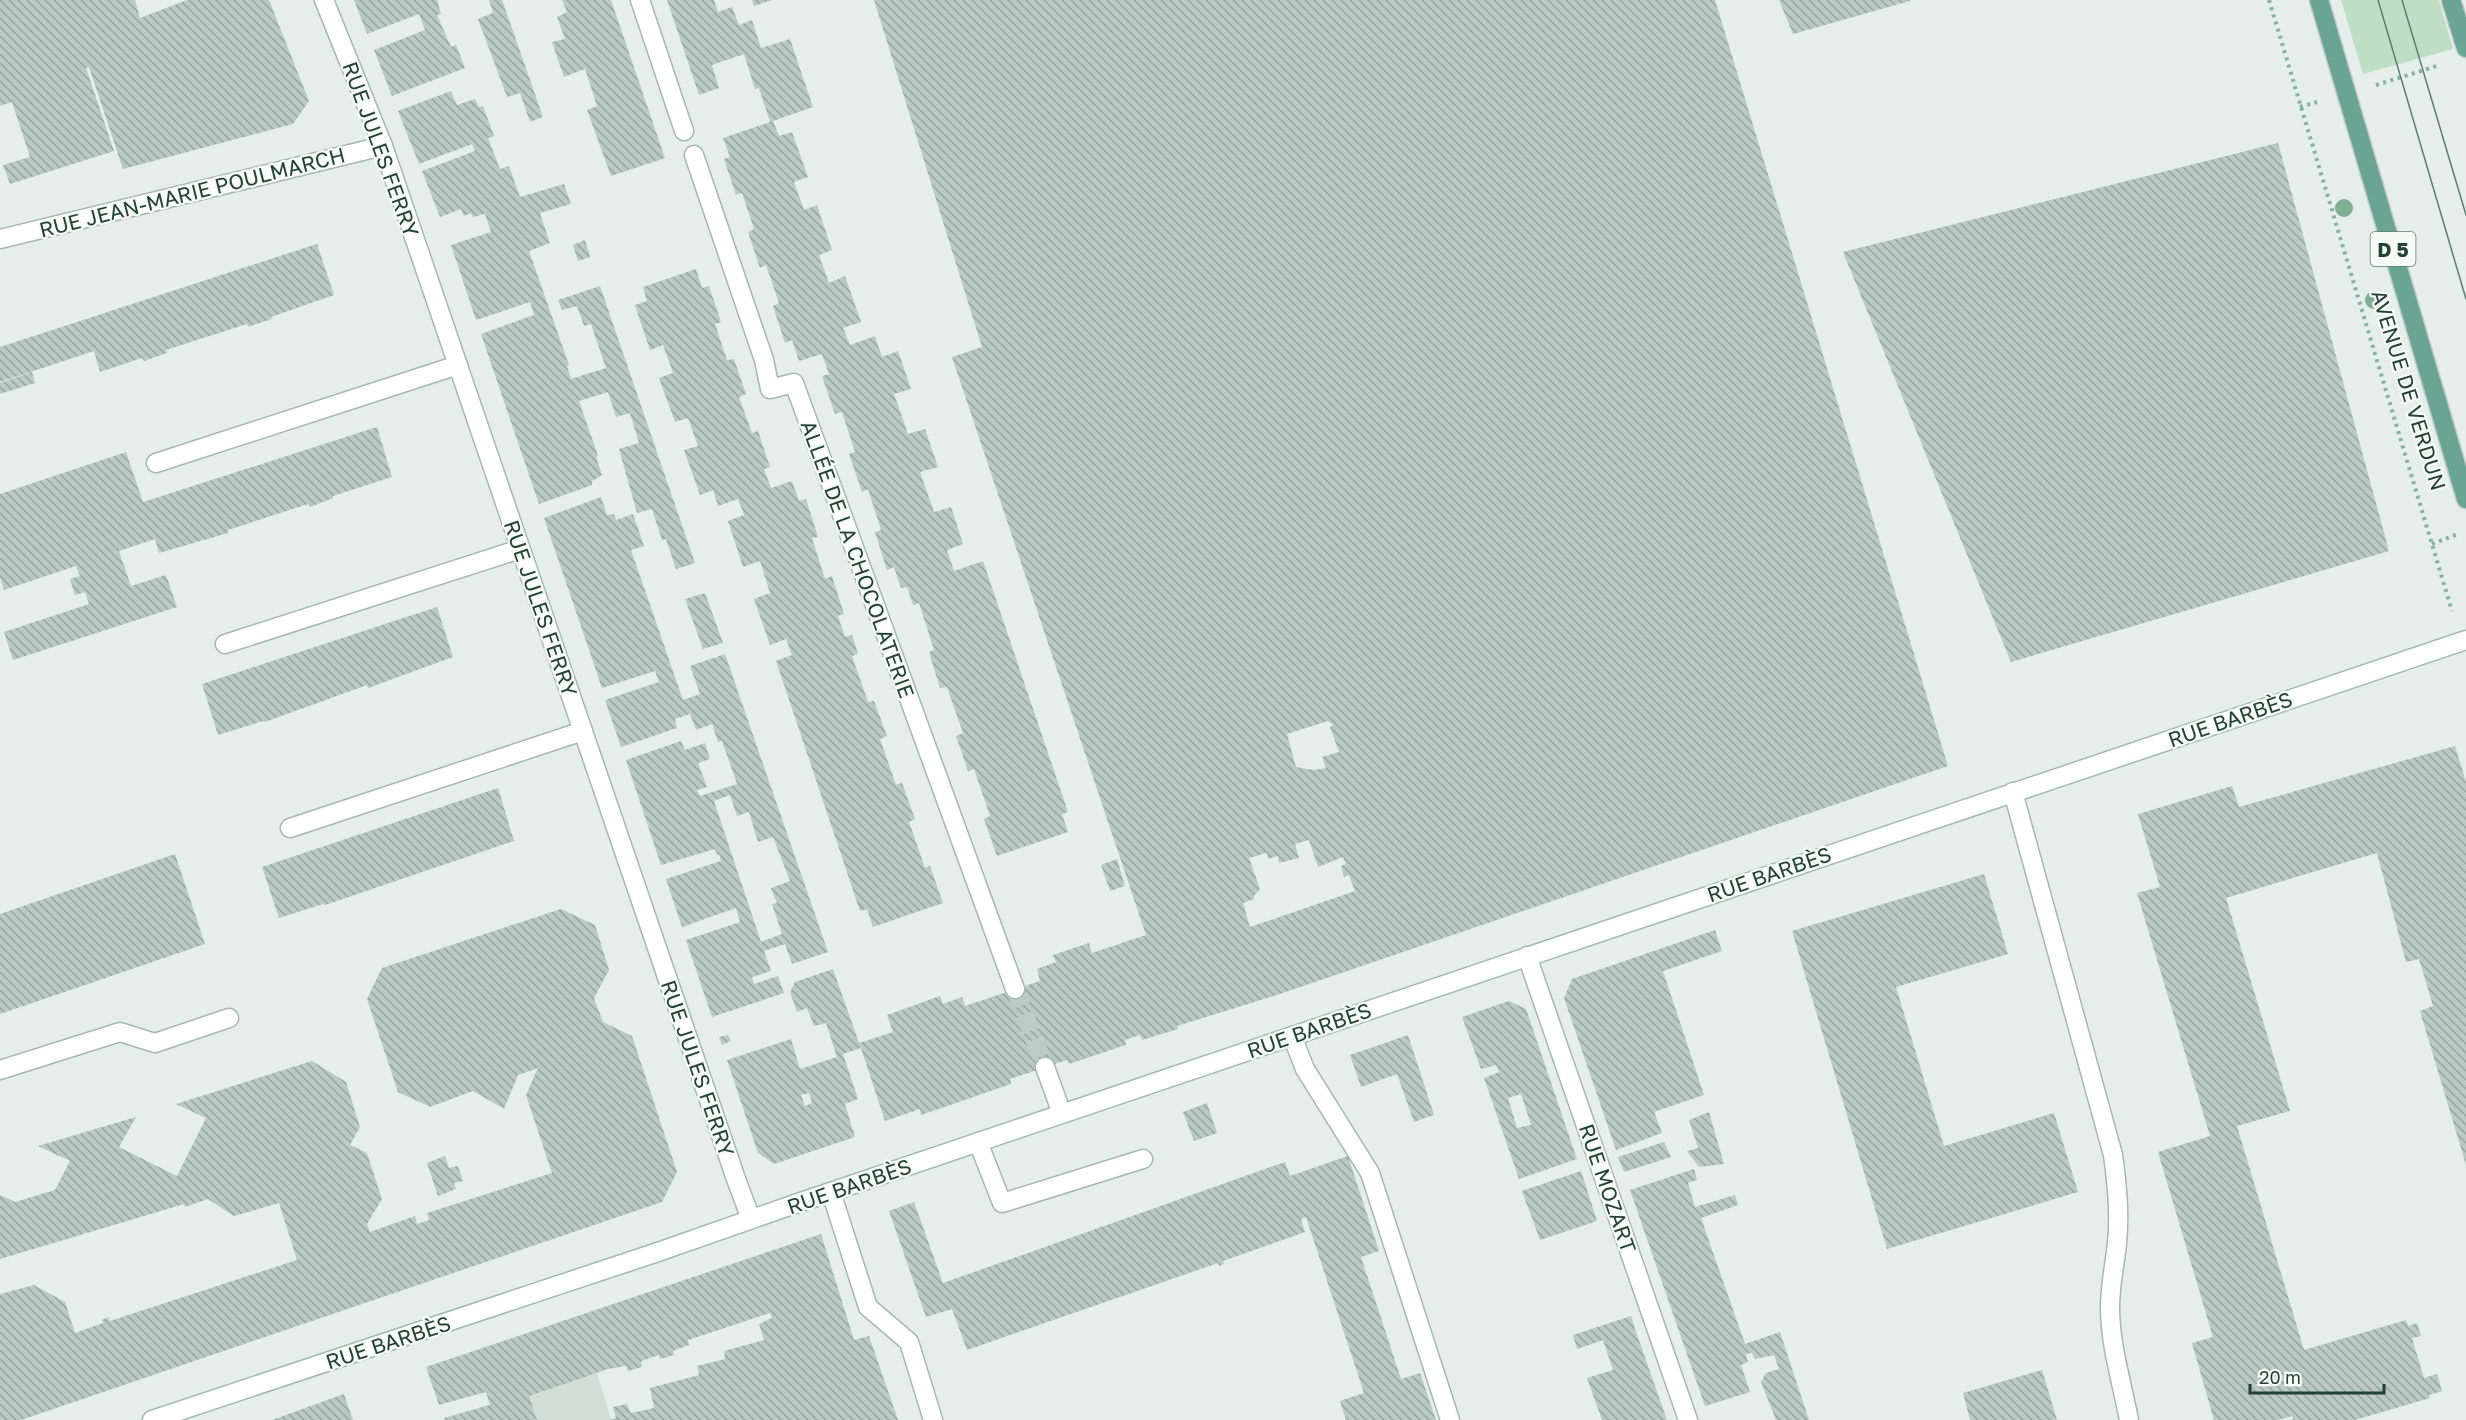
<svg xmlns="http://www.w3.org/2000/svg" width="2466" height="1420" font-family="'Golos Text',sans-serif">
  <defs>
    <pattern id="building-back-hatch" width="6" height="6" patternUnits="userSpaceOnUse" patternTransform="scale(1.5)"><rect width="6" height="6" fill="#bac9c3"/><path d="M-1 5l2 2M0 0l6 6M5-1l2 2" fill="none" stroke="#97a59f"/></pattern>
  </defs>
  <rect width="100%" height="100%" fill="#e5eeea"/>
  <!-- built -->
  <path fill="#d3ded9" d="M597,1373L611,1419L638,1412L640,1420H445L444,1418Z"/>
  <!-- grass -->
  <path fill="#bedfc6" d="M2341,0H2439L2453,49L2363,74Z"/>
  <!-- building -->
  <g fill="url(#building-back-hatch)" fill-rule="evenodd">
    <path d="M0,0H135L140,18L187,0H269L309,101L293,124L123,169L89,67L86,68L114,151L10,184L3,165L30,157L12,102L0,106Z"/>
    <path d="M354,0H437L441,14L437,15L451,47L456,45L465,68L392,96L374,50L425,30L419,14L367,34Z"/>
    <path d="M489,0H502L543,117L530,122L520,93L507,97L478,19L493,13Z"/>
    <path d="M562,0H611L665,158L611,176L587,110L597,106L585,69L564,77L552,42L565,39L557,17L567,12Z"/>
    <path d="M667,0H714L718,12L732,7L739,25L752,20L761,48L790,39L813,107L773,121L779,136L792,132L808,177L794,182L804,210L817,205L832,250L819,255L829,283L845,276L861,322L843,328L850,345L875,336L882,357L898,351L911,389L894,394L908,434L925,429L938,467L920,472L934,512L951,507L963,544L947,550L954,571L983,561L1068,812L1062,814L1068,832L997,856L984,819L990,816L974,769L968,771L956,736L963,733L947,687L940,688L929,652L934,650L919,603L913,605L907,587L901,588L894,567L887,570L875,532L881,530L868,489L862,492L849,454L855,452L842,412L835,414L822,376L829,374L822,354L799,361L792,340L785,343L773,306L779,303L766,265L760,268L748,232L754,229L742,193L736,195L724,159L730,157L723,138L770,122L759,88L755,89L744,54L712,65L719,88L699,95Z"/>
    <path d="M752,0H772L754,6Z"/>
    <path d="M874,0H1715L1948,766L1274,996L1177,1026L1178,1029L1142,1040L1140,1035L1125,1040L1126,1045L1069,1064L1067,1060L1010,1079L1011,1084L921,1115L920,1109L885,1121L861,1048L843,1054L858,1099L845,1104L855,1137L774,1164L758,1153L727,1060L791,1039L800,1069L837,1057L826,1023L814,1026L807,1008L797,1012L790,992L795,982L833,969L859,1043L893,1032L887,1015L940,996L943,1004L962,997L965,1006L1040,981L1037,969L1056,962L1053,955L1089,943L1092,953L1146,935L952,357L982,347ZM1328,721L1333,725L1330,727L1339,752L1322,757L1326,768L1314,770L1296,767L1287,734ZM1309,840L1318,867L1343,857L1346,864L1341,866L1344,877L1349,875L1355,891L1250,927L1243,903L1254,899V896L1260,889L1249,858L1267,853L1268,859L1278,856L1279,863L1299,858L1295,844ZM809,1093L812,1103L805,1106L801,1095Z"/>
    <path d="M1779,0H1910V1L1793,34Z"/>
    <path d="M451,91L457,105L475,99L479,107L483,106L494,136L488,138L500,169L509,166L520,197L564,184L571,204L540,213L550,243L529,251L569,365L567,366L571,379L606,368L591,324L584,326L577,306L562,310L558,300L600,286L695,563L676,569L666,539L662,540L652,509L637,513L619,449L639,443L630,413L616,417L608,392L579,401L598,456L596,457L602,475L592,481V485L539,504L481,334L534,315L530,302L476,320L451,245L491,232L485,214L473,217L471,213L464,216L461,209L440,217L422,171L475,151L472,144L419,164L398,111Z"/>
    <path d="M2278,143L2389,551L2011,662L1843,252Z"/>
    <path d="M585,240L590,257L578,261L573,245Z"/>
    <path d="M317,244L334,295L271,317L272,319L248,327L247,324L166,350L167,353L144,361L142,358L100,372L94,351L0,382V347Z"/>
    <path d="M696,269L702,288L709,286L721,322L715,324L727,360L734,359L746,394L739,397L752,433L758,431L770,467L764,469L771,488L792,481L799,501L806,499L818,537L812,538L825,579L832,576L844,614L838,616L845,637L852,635L858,654L852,656L868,702L874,701L887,736L880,739L896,785L902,783L915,819L909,822L925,868L930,866L943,903L873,927L867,909L860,911L776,661L792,655L786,639L770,645L754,599L770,593L760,561L743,567L728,521L744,515L738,499L718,506L713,490L700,495L684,450L698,446L688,418L675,422L659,378L673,373L663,345L650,350L635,305L647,301L643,287Z"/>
    <path d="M32,372L35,383L0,394V383Z"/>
    <path d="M377,427L392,477L333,496V498L310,507L308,504L228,530V533L159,553L155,539L119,551L131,586L166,575L177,607L13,660L4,632L89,604L85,592L75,595L70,579L80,576L76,566L4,590L0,577V494L126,452L143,502Z"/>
    <path d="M601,497L607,515L614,514L616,520L633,514L644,546L631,550L683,700L700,694L690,666L725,654L828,952L792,964L785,944L764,951L771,971L752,977L754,984L778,976L784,993L712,1017L686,940L740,922L736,908L682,927L666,879L721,861L719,854L717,855L715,849L661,865L626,760L681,741L685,750L705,743L710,759L698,763L707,787L697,790L700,796L737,784L722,741L718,742L712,724L696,730L690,714L675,719L677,728L621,747L605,700L659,682L655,671L602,688L544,518ZM730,795L737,816L749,812L758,842L773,837L790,881L771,888L777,903L772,904L782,934L761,942L714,801Z"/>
    <path d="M705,593L723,643L703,649L685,599Z"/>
    <path d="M437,607L453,657L368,688L367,685L265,722L263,721L218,735L202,684Z"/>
    <path d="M2455,746L2466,782V1165L2420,1011L2433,1006L2419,959L2406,962L2377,853L2226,898L2290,1111L2237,1126L2304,1350L2406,1320L2408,1326L2417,1323L2421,1336L2412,1338L2424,1378L2437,1374L2442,1391L2429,1395L2430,1398L2355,1420H2293L2292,1416L2278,1420H2214L2192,1343L2213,1337L2158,1152L2210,1136L2137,893L2160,887L2138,814L2232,786L2239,807Z"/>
    <path d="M498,788L514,841L325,905L323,904L279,918L262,867Z"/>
    <path d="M175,854L205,944L0,1014V914Z"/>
    <path d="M1117,859L1125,886L1110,891L1101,865Z"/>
    <path d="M1984,874L2008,954L1896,987L1944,1146L2054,1113L2078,1192L1887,1249L1792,931Z"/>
    <path d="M561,909L595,925L609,970L594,998L603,1022L632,1036L677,1172L662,1202L21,1420H0V1294L34,1285L65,1302L75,1333L103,1323L102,1320L108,1317L110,1321L297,1260L279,1203L234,1216L208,1199L185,1207L184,1204L0,1259V1195L15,1202L55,1190L70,1161L38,1146L136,1117L119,1147L177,1176L206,1118L176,1104L312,1061L346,1082L360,1127L350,1145L367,1153L382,1199L367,1224L370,1232L415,1216L417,1224L429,1220L427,1213L552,1173L526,1095L538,1068L518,1075L504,1109L473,1091L430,1107L398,1092L367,999L382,968Z"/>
    <path d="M1715,930L1722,951L1663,971L1704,1095L1654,1112L1662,1133L1616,1150L1564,998L1572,979Z"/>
    <path d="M1509,1001L1526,1009L1577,1159L1519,1179L1484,1078L1499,1072L1496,1065L1481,1069L1462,1017ZM1521,1094L1531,1125L1517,1128L1508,1098Z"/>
    <path d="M728,1035L731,1041L722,1045L719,1037Z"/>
    <path d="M1408,1035L1434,1115L1414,1122L1397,1074L1361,1087L1350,1055Z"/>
    <path d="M1207,1103L1217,1133L1194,1141L1183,1112Z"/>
    <path d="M1709,1112L1724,1164L1699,1167L1687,1151L1698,1148L1689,1120Z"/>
    <path d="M1664,1142L1671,1157L1624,1172L1618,1157Z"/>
    <path d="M445,1156L449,1168L458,1166L463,1181L454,1183L456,1189L438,1196L427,1163Z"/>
    <path d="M1348,1156L1379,1251L1361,1257L1401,1379L1420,1373L1436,1420H1346L1340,1401L1364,1393L1306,1217L1301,1219L1305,1232L1223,1261L1224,1264L1219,1266L1218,1263L967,1350L952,1309L926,1317L889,1211L914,1202L943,1283L1285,1162L1290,1176Z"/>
    <path d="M1694,1169L1697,1180L1688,1183L1695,1207L1735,1195L1738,1205L1701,1218L1745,1344L1780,1332L1809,1420H1776L1761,1382L1766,1373L1779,1369L1774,1355L1755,1359L1752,1353L1746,1354L1748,1362L1741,1365L1750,1392L1705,1406L1630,1190Z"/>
    <path d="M1581,1171L1597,1221L1540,1240L1522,1191Z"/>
    <path d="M821,1234L854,1340L869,1336L898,1420H610L616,1418L613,1407L627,1404L631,1413L654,1408L650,1388L699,1375L697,1366L725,1359L724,1351L764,1340L759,1324L772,1318L770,1313L688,1340L689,1345L673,1351L674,1355L660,1359L659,1355L641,1361L642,1367L628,1371L626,1366L608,1369L529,1396L537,1420H445L444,1418L490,1405L486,1392L439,1405L426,1367Z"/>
    <path d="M1631,1316L1635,1329L1667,1420H1602L1587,1378L1613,1370L1603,1340L1577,1349L1573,1335Z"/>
    <path d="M2042,1370L2057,1420H1970L1963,1393Z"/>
    <path d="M344,1394L353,1420H272Z"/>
  </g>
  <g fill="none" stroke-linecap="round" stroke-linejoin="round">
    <!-- street-tunnel -->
    <path stroke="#becbc6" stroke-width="18" stroke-dasharray="18 9" stroke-linecap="butt" d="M1015,989L1045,1067"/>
    <defs>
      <g id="lane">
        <path d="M156,463L458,365"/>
        <path d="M225,644L520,549"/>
        <path d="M2013,792L2113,1155C2117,1185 2120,1213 2117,1243C2115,1264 2110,1285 2110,1307C2110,1345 2122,1383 2129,1420"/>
        <path d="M290,828L583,731"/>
        <path d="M1292,1036L1305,1069L1370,1173L1450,1420"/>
        <path d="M0,1070L120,1032L155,1043L229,1018"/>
        <path d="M978,1142L1002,1203L1143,1159"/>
        <path d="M831,1192L868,1307L909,1342L933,1420"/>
      </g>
      <g id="street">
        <path d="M324,0L383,146L736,1179L751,1219"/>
        <path d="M640,0L684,131"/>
        <path d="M694,155L764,360L770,389L794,383L1015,989"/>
        <path d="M0,239L383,146"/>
        <path d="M1527,956L1688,1420"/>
        <path d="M1045,1067L1062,1114"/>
      </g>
      <path id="secondary" d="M152,1420L655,1253L798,1203L2466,640"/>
      <g id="primary">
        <path d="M2319,0L2466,499"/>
        <path d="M2451,0L2466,48"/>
      </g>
    </defs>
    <!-- lane casing -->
    <use href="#lane" stroke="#a7b7b1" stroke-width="21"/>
    <!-- street casing -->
    <use href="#street" stroke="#a7b7b1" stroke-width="21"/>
    <!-- secondary casing -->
    <use href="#secondary" stroke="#a3bab1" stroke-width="21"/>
    <!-- primary casing -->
    <use href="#primary" stroke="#c2cac7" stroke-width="21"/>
    <!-- path -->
    <g stroke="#85b2a2" stroke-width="4" stroke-dasharray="3 4.5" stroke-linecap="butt">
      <path d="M2269,0L2452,611"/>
      <path d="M2376,85L2440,65"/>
      <path d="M2300,107L2317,102"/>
      <path d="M2432,544L2458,534"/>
    </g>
    <!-- lane -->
    <use href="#lane" stroke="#fff" stroke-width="18"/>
    <!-- street -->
    <use href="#street" stroke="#fff" stroke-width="18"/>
    <!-- secondary -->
    <use href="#secondary" stroke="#fff" stroke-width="18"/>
    <!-- primary -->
    <use href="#primary" stroke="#6aa493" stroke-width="18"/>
    <!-- tram -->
    <g stroke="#5f7c73" stroke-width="1.5">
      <path d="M2378,0L2466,299"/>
      <path d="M2402,0L2466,215"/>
    </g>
  </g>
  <!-- trees -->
  <g fill="#80ae90">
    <circle cx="2344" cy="208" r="9"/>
    <circle cx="2374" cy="300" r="9"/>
  </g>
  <g text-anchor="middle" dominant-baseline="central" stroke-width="4.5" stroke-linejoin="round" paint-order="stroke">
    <!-- shield labels -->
    <rect fill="#f6fbf8" stroke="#637972" stroke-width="1.5" x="2370.5" y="232" width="45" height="34" rx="4.5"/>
    <g font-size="20" font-weight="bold" fill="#244138">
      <text x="2393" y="249">D 5</text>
    </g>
    <!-- street labels -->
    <g font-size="21" fill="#244138" stroke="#f6fbf8">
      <text transform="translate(381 149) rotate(70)">RUE JULES FERRY</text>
      <text transform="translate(192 192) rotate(-14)">RUE JEAN-MARIE POULMARCH</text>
      <text transform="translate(2409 390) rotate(73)">AVENUE DE VERDUN</text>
      <text transform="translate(858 559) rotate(70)">ALLÉE DE LA CHOCOLATERIE</text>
      <text transform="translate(541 608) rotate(71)">RUE JULES FERRY</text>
      <text transform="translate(2230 719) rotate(-19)">RUE BARBÈS</text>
      <text transform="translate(1769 874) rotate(-19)">RUE BARBÈS</text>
      <text transform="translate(1309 1030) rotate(-19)">RUE BARBÈS</text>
      <text transform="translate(698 1068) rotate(71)">RUE JULES FERRY</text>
      <text transform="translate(849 1186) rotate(-19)">RUE BARBÈS</text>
      <text transform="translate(1608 1188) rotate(71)">RUE MOZART</text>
      <text transform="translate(388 1342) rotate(-18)">RUE BARBÈS</text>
    </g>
  </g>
  <!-- scale -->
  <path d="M2250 1384v9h134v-9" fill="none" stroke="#244138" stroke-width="3"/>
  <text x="2259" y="1384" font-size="18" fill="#244138" stroke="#f6fbf8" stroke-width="4.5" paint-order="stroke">20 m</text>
</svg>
